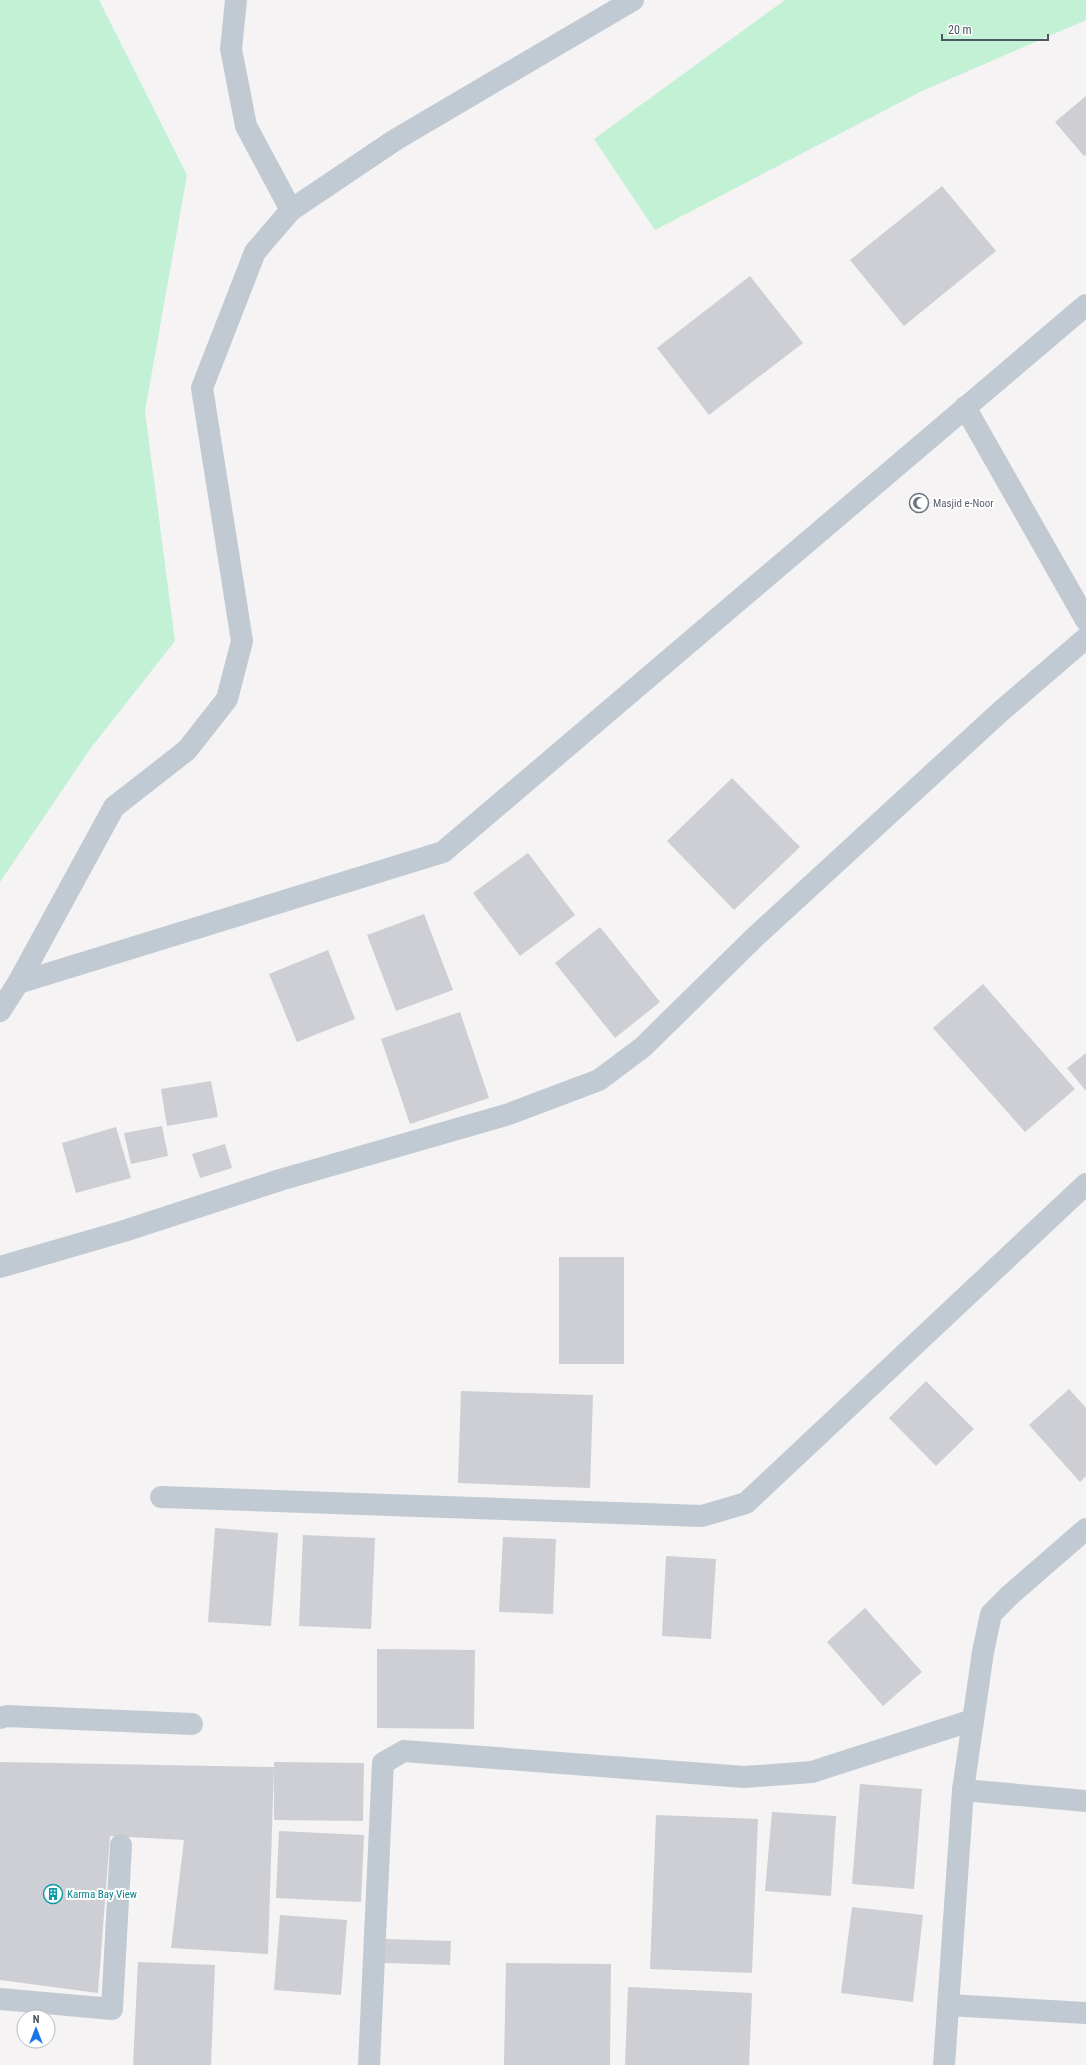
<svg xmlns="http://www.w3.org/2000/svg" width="1086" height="2065" font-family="'Roboto Condensed',sans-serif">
  <rect width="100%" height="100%" fill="#f5f3f3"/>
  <!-- green -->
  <g fill="#c3f1d5">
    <path d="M0,0H99L187,175L145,411L175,641L90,749L0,882Z"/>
    <path d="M785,0H1086V20L922,91L655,230L594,139Z"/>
  </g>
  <!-- building -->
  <g fill="#cdcfd5">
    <path d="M1086,96V155L1084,156L1055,122Z"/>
    <path d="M942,186L996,251L904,326L850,260Z"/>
    <path d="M750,276L803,343L709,415L657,348Z"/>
    <path d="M732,778L800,847L734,910L667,841Z"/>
    <path d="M528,853L575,915L520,956L473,893Z"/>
    <path d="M424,914L453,990L396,1011L367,935Z"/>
    <path d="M600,927L660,1002L615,1038L555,963Z"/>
    <path d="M328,950L355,1019L297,1042L269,974Z"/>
    <path d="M983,984L1075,1089L1025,1132L933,1028Z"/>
    <path d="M460,1012L489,1098L410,1124L381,1039Z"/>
    <path d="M1086,1053V1091L1067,1068Z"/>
    <path d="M211,1081L218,1117L167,1126L161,1089Z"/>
    <path d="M162,1126L168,1156L131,1164L124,1133Z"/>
    <path d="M116,1127L131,1178L76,1193L62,1143Z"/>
    <path d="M225,1144L232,1168L200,1178L192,1154Z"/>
    <rect x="559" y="1257" width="65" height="107"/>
    <path d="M926,1381L974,1429L936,1466L889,1418Z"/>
    <path d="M1069,1389L1086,1408V1476L1080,1482L1029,1425Z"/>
    <path d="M461,1391L593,1395L590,1488L458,1483Z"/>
    <path d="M215,1528L278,1533L271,1626L208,1622Z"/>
    <path d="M303,1535L375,1538L371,1629L299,1626Z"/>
    <path d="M503,1537L556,1539L553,1614L499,1612Z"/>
    <path d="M666,1556L716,1559L711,1639L662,1636Z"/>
    <path d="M865,1608L922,1672L883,1706L827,1642Z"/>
    <path d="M377,1649L475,1650L474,1729L377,1728Z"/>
    <path d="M0,1762L274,1767L268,1954L171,1948L184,1840L110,1836L98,1993L0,1980Z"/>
    <path d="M274,1762L364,1763L363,1821L274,1820Z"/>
    <path d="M860,1784L922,1789L914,1889L852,1884Z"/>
    <path d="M772,1812L836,1816L831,1896L765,1891Z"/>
    <path d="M656,1815L758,1819L752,1973L650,1969Z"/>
    <path d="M279,1831L364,1835L361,1902L276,1898Z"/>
    <path d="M852,1907L923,1915L913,2002L841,1993Z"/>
    <path d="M280,1915L347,1920L341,1995L274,1990Z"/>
    <path d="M385,1939L451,1941L450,1965L384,1963Z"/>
    <path d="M138,1962L215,1965L211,2065H133Z"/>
    <path d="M506,1963L611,1964L610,2065H504Z"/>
    <path d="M628,1987L752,1993L749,2065H625Z"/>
  </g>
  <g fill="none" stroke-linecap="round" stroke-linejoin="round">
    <!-- minor -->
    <g stroke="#c1cad2" stroke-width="22">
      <path d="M236,0L231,49L246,126L291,210"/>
      <path d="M965,407L1086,620"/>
      <path d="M0,1267L124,1231L280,1180L509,1114L599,1080L643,1047L755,937L1000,712L1086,638"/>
      <path d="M161,1497L702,1516L746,1503L1086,1184"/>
      <path d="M0,1718L7,1716L192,1724"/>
      <path d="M963,1790L1086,1801"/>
      <path d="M0,1999L112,2009L121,1845"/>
      <path d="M948,2005L1086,2013"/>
      <path d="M369,2065L383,1763L404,1751L744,1777L812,1772L973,1720"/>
      <path d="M944,2065L963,1790L983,1652L991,1614L1010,1595L1086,1529"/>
    </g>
    <!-- tertiary -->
    <g stroke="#c1cad2" stroke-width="22">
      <path d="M18,983L443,852L1086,305"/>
      <path d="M0,1011L18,983L114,807L187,750L227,699L242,641L202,388L255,252L291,210L395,140L633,0"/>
    </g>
  </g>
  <!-- icons -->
  <defs>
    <symbol id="mosque-ring" viewBox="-11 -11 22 22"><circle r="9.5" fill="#fff" stroke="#6b7280" stroke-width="1.5"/><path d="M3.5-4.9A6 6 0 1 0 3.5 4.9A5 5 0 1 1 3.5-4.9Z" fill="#6b7280"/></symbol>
    <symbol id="building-ring" viewBox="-11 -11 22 22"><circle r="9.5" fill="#fff" stroke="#0f9aa8" stroke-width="1.5"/><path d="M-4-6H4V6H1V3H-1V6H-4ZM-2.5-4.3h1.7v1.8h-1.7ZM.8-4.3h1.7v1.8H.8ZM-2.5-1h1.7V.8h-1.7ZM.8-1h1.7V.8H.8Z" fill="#0f9aa8"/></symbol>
  </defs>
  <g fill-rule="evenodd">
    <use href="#mosque-ring" x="908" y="492" width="22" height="22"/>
    <use href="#building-ring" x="42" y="1883" width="22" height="22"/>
  </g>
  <g text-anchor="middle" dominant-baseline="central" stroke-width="4" stroke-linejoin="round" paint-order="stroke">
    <!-- worship labels -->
    <g font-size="11" fill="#5b616d" stroke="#fff" text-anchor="start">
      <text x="933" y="503">Masjid e-Noor</text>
    </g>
    <!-- culture labels -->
    <g font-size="11" fill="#0d838f" stroke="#fff" text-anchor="start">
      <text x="67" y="1894">Karma Bay View</text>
    </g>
  </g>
  <!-- north arrow -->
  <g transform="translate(36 2029)"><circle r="19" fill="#ffffff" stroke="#b7bbc0"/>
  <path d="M0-3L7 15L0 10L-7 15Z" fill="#1a73e8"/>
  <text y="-6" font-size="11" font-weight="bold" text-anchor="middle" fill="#4a5661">N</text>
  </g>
  <!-- scale -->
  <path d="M942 34v6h106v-6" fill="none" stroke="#4a5661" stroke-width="2"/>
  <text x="948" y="34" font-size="12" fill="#4a5661" stroke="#ffffff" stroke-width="3" paint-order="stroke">20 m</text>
</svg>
